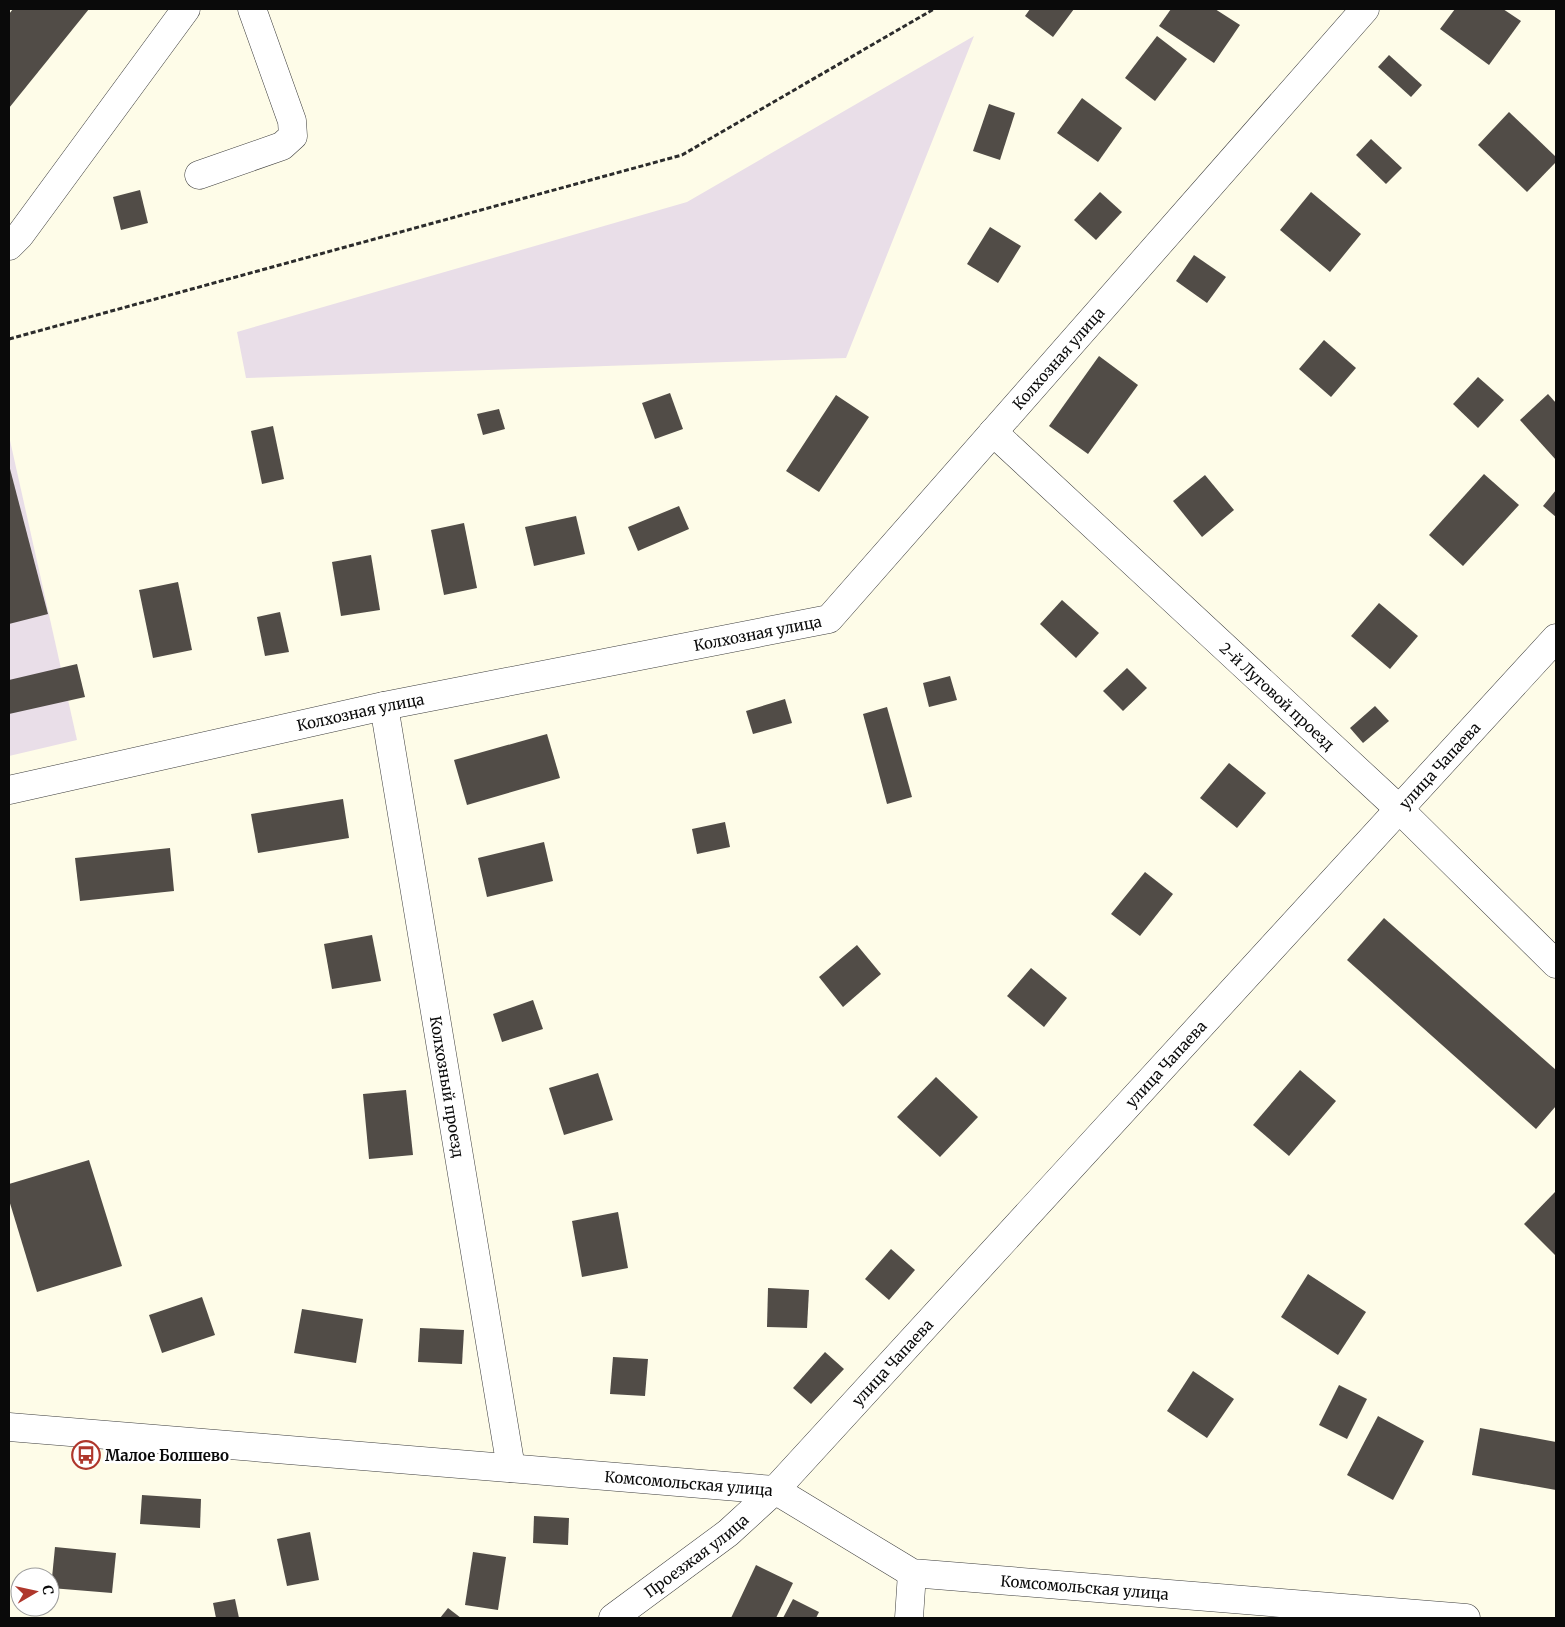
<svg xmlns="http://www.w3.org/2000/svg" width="1565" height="1627" font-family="Merriweather,serif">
  <rect width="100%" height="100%" fill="#fefce8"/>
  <!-- industrial -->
  <g fill="#e9dee8">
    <path d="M974,36L846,358L246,378L237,332L687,202Z"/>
    <path d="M9,436L77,740L9,756Z"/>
  </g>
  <!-- building -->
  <g fill="#514c47">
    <path d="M13,9H89L9,108V14Z"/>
    <path d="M1030,9H1074L1053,37L1025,16Z"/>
    <path d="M1171,9H1215L1240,25L1214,63L1159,26Z"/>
    <path d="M1455,9H1503L1521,21L1489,65L1440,29Z"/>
    <path d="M1157,36L1187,59L1155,101L1125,78Z"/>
    <path d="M1389,55L1422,85L1411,97L1378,67Z"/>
    <path d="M1082,98L1122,128L1098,162L1057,133Z"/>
    <path d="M989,104L1015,113L1000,160L973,151Z"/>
    <path d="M1509,112L1556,157V162L1527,192L1478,145Z"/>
    <path d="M1371,139L1402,168L1386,184L1356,155Z"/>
    <path d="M140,190L148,223L121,230L113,197Z"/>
    <path d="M1100,192L1122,212L1096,240L1074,220Z"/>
    <path d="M1311,192L1361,234L1330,272L1280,230Z"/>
    <path d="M990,227L1021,246L998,283L967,264Z"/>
    <path d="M1194,255L1226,277L1207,303L1176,281Z"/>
    <path d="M1324,340L1356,368L1331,397L1299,369Z"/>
    <path d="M1099,356L1138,385L1088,454L1049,426Z"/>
    <path d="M1478,377L1504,400L1478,428L1453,404Z"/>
    <path d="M670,393L683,429L655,439L642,403Z"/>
    <path d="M1548,394L1556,403V460L1520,420Z"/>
    <path d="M836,395L869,417L819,492L786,471Z"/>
    <path d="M499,409L505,429L483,435L477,414Z"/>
    <path d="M273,426L284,479L262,484L251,431Z"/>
    <path d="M9,465L48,614L9,624Z"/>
    <path d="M1484,474L1519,505L1463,566L1429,535Z"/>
    <path d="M1205,475L1234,510L1202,537L1173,501Z"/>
    <path d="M1556,490V517L1543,506Z"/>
    <path d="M679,506L689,529L638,551L628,527Z"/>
    <path d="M576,516L585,554L534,566L525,527Z"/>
    <path d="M464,523L477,588L444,595L431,530Z"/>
    <path d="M371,555L380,610L341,616L332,562Z"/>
    <path d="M178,582L192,650L153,658L139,590Z"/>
    <path d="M1062,600L1099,633L1076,658L1040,624Z"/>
    <path d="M1379,603L1418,636L1390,669L1351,636Z"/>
    <path d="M280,612L289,652L265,656L257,617Z"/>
    <path d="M77,664L85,697L9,714V680Z"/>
    <path d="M1127,668L1147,688L1123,711L1103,691Z"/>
    <path d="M950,676L957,700L929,707L923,683Z"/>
    <path d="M785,699L792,723L753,734L746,711Z"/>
    <path d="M1375,706L1389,721L1363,743L1350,728Z"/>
    <path d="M887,707L912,797L887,804L863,714Z"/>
    <path d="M547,734L560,778L467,805L454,760Z"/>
    <path d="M1229,763L1266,793L1237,828L1200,798Z"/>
    <path d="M343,799L349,838L258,853L251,814Z"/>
    <path d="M725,822L730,847L697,854L692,829Z"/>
    <path d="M544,842L553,881L487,897L478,858Z"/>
    <path d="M170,848L174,891L80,901L75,858Z"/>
    <path d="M1145,872L1173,894L1140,936L1111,914Z"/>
    <path d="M1384,918L1556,1070V1106L1536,1129L1347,960Z"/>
    <path d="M372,935L381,981L332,989L324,944Z"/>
    <path d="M857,945L881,974L843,1007L819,977Z"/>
    <path d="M1031,968L1067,998L1044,1027L1007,996Z"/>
    <path d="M533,1000L543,1029L502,1042L493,1014Z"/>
    <path d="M1300,1070L1336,1101L1289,1156L1253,1125Z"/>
    <path d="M598,1073L613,1120L564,1135L549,1088Z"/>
    <path d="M936,1077L978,1117L940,1157L897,1117Z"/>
    <path d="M406,1090L413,1155L369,1159L363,1094Z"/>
    <path d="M89,1160L122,1266L37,1292L9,1200V1184Z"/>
    <path d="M1556,1191V1256L1524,1224Z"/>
    <path d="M618,1212L628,1268L582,1277L572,1221Z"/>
    <path d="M891,1249L915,1270L889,1300L865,1279Z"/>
    <path d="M1308,1274L1366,1312L1338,1355L1281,1317Z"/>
    <path d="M768,1288L809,1290L807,1328L767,1327Z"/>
    <path d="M202,1297L215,1335L162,1353L149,1315Z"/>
    <path d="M302,1309L363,1319L356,1363L294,1353Z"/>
    <path d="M420,1328L464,1330L462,1364L418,1362Z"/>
    <path d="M825,1352L844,1369L811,1404L793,1388Z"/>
    <path d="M613,1357L648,1359L645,1396L610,1394Z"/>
    <path d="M1193,1371L1234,1399L1207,1438L1167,1411Z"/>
    <path d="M1339,1385L1367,1399L1347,1439L1319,1425Z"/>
    <path d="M1378,1416L1424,1441L1393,1500L1347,1475Z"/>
    <path d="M1480,1428L1556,1442V1490L1472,1475Z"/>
    <path d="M142,1495L201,1499L200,1528L140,1524Z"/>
    <path d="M534,1516L569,1518L568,1545L533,1543Z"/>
    <path d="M310,1532L319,1580L287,1586L277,1539Z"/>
    <path d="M55,1547L116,1553L112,1593L51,1588Z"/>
    <path d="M473,1552L506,1557L498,1610L465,1605Z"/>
    <path d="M756,1565L793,1583L776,1618H731Z"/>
    <path d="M235,1599L239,1618H216L213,1603Z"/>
    <path d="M793,1599L819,1612L816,1618H783Z"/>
    <path d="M448,1608L461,1618H440Z"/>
  </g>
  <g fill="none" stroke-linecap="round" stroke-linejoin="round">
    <defs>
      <g id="minor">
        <path d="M199,175L282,146L293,136L292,121L252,9"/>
        <path d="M9,246L20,235L186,9"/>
        <path id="s1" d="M993,432L1399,809L1556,964"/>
        <path id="s2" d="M384,706L511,1468"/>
        <path id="s3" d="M9,790L384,706L829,619L1365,9"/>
        <path id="s4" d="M9,1427L775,1490L912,1573L1466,1618"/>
        <path id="s5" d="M613,1618L728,1533L775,1490L1556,638"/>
        <path d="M909,1618L912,1573"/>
      </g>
    </defs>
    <!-- minor casing -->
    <use href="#minor" stroke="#3d3d3d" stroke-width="29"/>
    <!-- path -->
    <path stroke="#2c2c2c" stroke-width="3" stroke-dasharray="5 2.5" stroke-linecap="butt" d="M9,339L682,155L934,9"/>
    <!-- minor -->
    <use href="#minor" stroke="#fff" stroke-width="28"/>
  </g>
  <!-- icons -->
  <defs>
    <symbol id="bus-ring" viewBox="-11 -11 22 22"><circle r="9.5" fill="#fff" stroke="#af372c" stroke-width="1.5"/><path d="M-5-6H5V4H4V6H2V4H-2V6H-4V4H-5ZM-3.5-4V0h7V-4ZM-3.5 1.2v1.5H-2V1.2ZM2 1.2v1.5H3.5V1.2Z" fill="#af372c"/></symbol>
  </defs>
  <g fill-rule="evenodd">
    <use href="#bus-ring" x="70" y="1439" width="32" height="32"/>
  </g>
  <g text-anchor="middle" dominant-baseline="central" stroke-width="5" stroke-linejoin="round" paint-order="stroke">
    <!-- street labels -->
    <g font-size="15" fill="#0a0a0a" stroke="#fff">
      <text stroke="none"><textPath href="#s3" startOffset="1185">Колхозная улица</textPath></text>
      <text stroke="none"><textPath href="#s3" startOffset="765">Колхозная улица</textPath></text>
      <text stroke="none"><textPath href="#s1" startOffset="388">2-й Луговой проезд</textPath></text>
      <text stroke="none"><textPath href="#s3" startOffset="360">Колхозная улица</textPath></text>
      <text stroke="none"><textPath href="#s5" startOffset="1190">улица Чапаева</textPath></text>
      <text stroke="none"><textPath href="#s5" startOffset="785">улица Чапаева</textPath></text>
      <text stroke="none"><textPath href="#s2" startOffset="386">Колхозный проезд</textPath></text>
      <text stroke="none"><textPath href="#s5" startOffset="380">улица Чапаева</textPath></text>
      <text stroke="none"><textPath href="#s4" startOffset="682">Комсомольская улица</textPath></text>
      <text stroke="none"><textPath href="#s5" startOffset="104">Проезжая улица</textPath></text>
      <text stroke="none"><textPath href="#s4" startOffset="1102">Комсомольская улица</textPath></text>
    </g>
    <!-- poi labels -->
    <g font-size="15" font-weight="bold" fill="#0a0a0a" stroke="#fff" text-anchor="start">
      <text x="105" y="1455">Малое Болшево</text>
    </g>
  </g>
  <!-- border -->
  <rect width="1565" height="1627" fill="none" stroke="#0a0a0a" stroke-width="20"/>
  <!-- north arrow -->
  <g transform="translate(35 1592) rotate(81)"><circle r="24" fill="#ffffff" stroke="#9d9d9d"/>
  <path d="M0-4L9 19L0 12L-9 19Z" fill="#af372c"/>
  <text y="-8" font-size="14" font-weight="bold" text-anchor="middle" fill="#0a0a0a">С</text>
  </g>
</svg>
